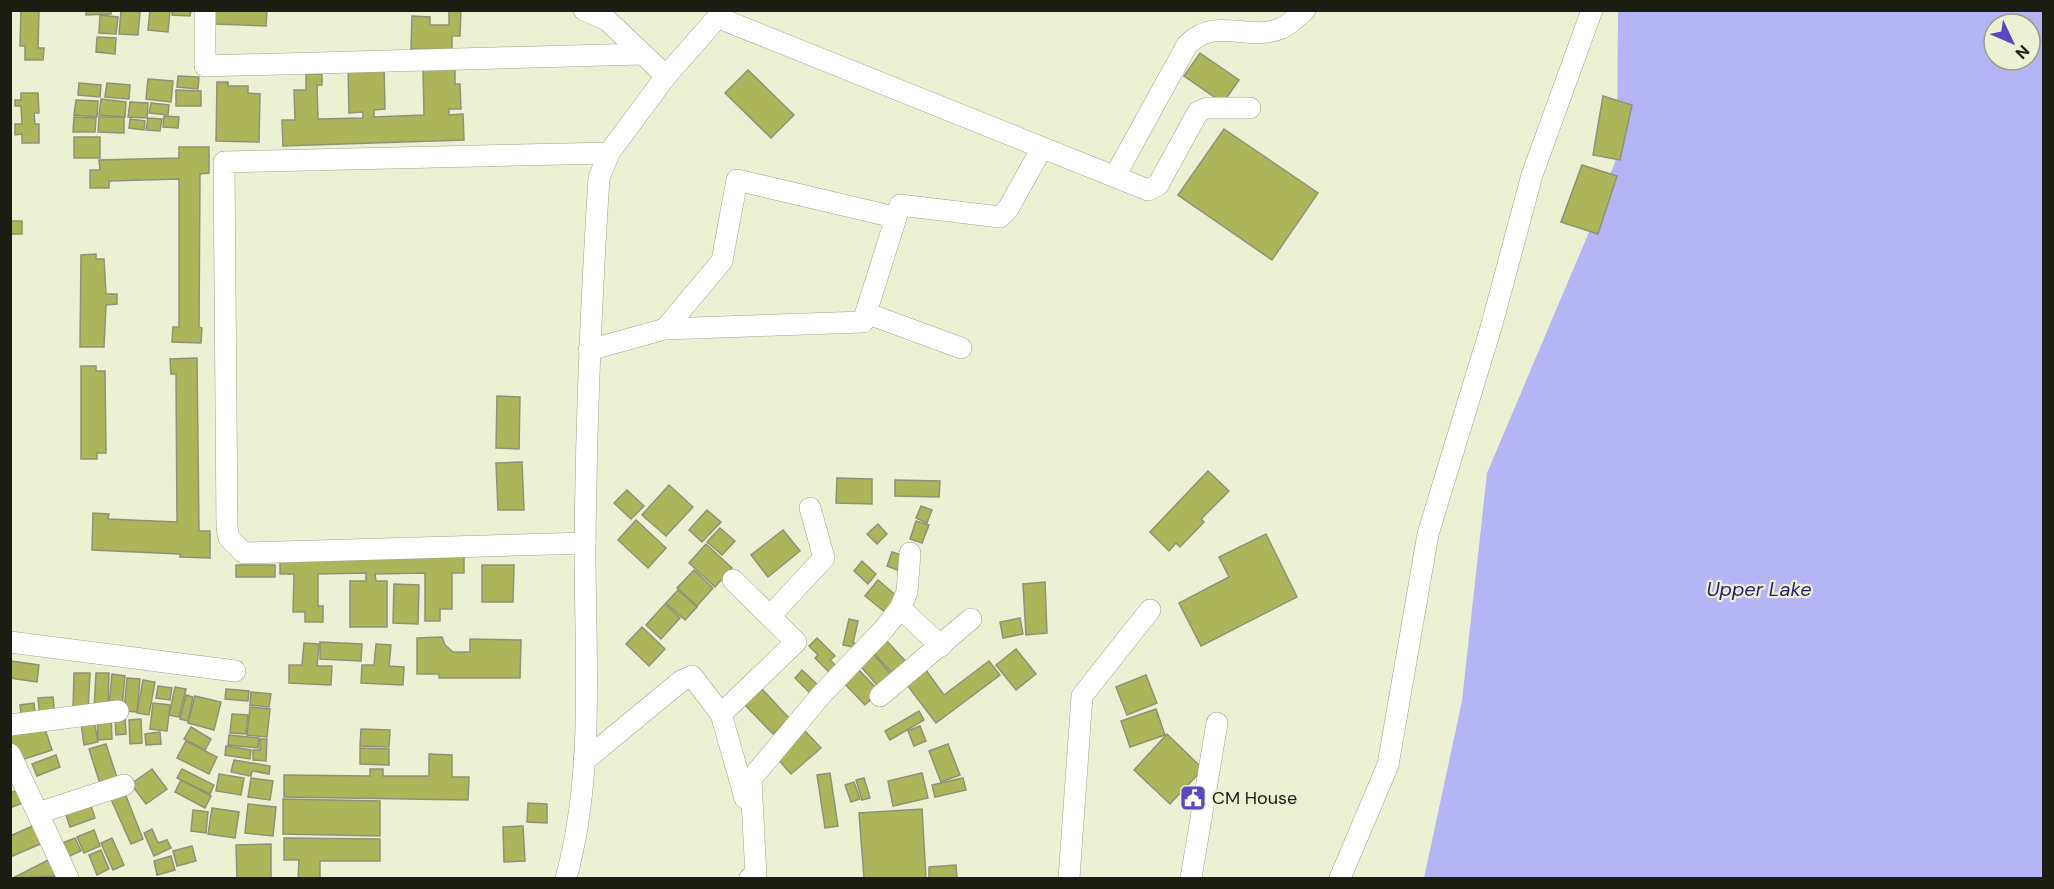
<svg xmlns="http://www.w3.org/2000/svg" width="2054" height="889" font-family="'DM Sans',sans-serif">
  <rect width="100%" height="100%" fill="#edf1d3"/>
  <!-- water -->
  <path fill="#b5b5f6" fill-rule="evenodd" d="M1618,11H2043V878H1424L1462,701L1487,473L1592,225L1617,156ZM1994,24H2030V60H1994Z"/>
  <!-- building -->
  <g fill="#adb55b" stroke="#8e9176" stroke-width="1.5">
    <path d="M21,10H39L38,48H44L43,60H25V46H20Z"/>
    <path d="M86,10H111V14L86,15Z"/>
    <path d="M121,10L140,12L138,35L119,34Z"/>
    <path d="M150,10H170L168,32L148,30Z"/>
    <path d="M172,10H191L190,16L172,15Z"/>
    <path d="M215,10H267L266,26L215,24Z"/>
    <path d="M449,10H461L460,36H452V50L411,49L412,16L430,17V25H449Z"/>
    <path d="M100,15L118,17L116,34L99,33Z"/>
    <path d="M97,37L116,38L115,54L96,52Z"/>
    <path d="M1200,53L1239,80L1223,103L1184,76Z"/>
    <path d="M384,64L385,109L374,110V117L424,115L423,69L455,68V84H460L461,109H449V115L463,114L464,140L283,146L282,120H295L294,90H306V74H322V85H317L318,119L363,118V112L349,113L348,66Z"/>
    <path d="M748,70L794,115L771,138L725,93Z"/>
    <path d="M178,76L199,77L198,89L177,87Z"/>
    <path d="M148,79L173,81L171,102L146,99Z"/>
    <path d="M217,82H228V86H248V93L260,94L259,142L216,141Z"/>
    <path d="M79,83L101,85L100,97L78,95Z"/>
    <path d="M107,83L130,85L129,99L105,97Z"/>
    <path d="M176,90L201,91V106H176Z"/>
    <path d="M21,93H38L39,113H34L35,124H39V143H22V134L15,135V124H22L21,106H15V100H21Z"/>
    <path d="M1603,96L1632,105L1620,160L1593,155Z"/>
    <path d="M101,99L126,102L125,117L99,115Z"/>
    <path d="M76,100L98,101L97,117L74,115Z"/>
    <path d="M130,102L148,103L147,118L128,117Z"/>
    <path d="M151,103L169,105L168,115L149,113Z"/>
    <path d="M164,116L179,117L178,128L163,127Z"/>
    <path d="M74,117L96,118L95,132H73Z"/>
    <path d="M99,117H124V133L98,132Z"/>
    <path d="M148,118L162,119L160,131L146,130Z"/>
    <path d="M130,119L145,121L144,130L129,128Z"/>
    <path d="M1224,129L1318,193L1272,260L1178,195Z"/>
    <rect x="74" y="137" width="26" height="21"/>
    <path d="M179,147H209V173L200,174L199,327L202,328L201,343L172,342L173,327H179V179L109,181V188H90V170H100L99,160L179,158Z"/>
    <path d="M1582,165L1617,176L1598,234L1561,222Z"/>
    <rect x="10" y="221" width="12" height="13"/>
    <path d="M96,254V259H104L106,294H117V304L106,305L104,347H80L81,255Z"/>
    <path d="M197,358L199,531H210V558L180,557V554L92,550L93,513L109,514L108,519L177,522L176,374H171L170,359Z"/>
    <path d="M81,366H96V371H105L106,453H97V459H81Z"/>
    <path d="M497,396L520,397L519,449L496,448Z"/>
    <path d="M522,462L524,510H498L496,463Z"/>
    <path d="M1208,471L1229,491L1201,519L1204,522L1180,547L1176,543L1169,551L1150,532Z"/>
    <path d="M837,478L872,479V504L836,503Z"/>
    <path d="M895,480L940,481L939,497L895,496Z"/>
    <path d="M669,485L693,507L666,536L642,515Z"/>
    <path d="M627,490L644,506L631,519L614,503Z"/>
    <path d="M921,506L932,510L927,523L916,518Z"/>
    <path d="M707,510L721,522L702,542L689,530Z"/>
    <path d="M636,520L666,548L648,568L618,540Z"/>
    <path d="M916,521L929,525L922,543L910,539Z"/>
    <path d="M878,524L887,534L877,544L867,534Z"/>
    <path d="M720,528L735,541L722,555L707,542Z"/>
    <path d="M783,530L800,551L768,577L751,555Z"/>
    <path d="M1266,534L1297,597L1201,646L1179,603L1229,577L1219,557Z"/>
    <path d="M706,544L732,568L715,587L689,563Z"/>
    <path d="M892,552L905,556L900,571L887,566Z"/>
    <path d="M464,554V573H452V609H440V621H425V573L375,574L376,581H387V627H350V581H366V573L318,574V606H323V622H305V612H293L294,574H280V555Z"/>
    <path d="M862,561L876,574L868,584L854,571Z"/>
    <rect x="236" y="565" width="39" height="12"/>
    <path d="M482,565H514L513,602H482Z"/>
    <path d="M694,570L713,588L697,606L677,588Z"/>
    <path d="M878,580L899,598L886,613L865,596Z"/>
    <path d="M1045,582L1047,633L1026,635L1023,584Z"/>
    <path d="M394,584L419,585L418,624L393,623Z"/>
    <path d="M678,590L697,607L685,620L666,603Z"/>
    <path d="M665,604L680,618L661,639L646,625Z"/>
    <path d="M1020,618L1023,634L1003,638L1000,622Z"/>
    <path d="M849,619L858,621L853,643L858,644L857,648L843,645Z"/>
    <path d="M642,627L665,649L649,666L626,644Z"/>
    <path d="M442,637L445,645L453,652H470V639L521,640L520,678H439V674H417V638Z"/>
    <path d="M817,638L835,656L830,660L837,667L830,673L815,658L818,655L809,646Z"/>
    <path d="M884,638L910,666L897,678L871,650Z"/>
    <path d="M320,642L362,644L361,661L320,659Z"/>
    <path d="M304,643L319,644L317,666H332L331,685L289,683V665H302Z"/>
    <path d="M376,644L391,645L389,666L404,667L403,685L361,683L362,665H374Z"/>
    <path d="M1016,649L1036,674L1016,690L996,665Z"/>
    <path d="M870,650L895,679L882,691L857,662Z"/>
    <path d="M11,661L39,665L37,682L10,678Z"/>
    <path d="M989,661L1000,675L936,723L904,681L923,666L944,695Z"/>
    <path d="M856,667L879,691L865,705L841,680Z"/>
    <path d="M802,670L823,690L815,698L795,678Z"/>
    <path d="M74,673H90L88,711L73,710Z"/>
    <path d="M96,673H109L108,709L94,708Z"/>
    <path d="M112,674L125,676L122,707L109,706Z"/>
    <path d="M1146,675L1157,703L1127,715L1116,687Z"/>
    <path d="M127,678L140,679L137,712L124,711Z"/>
    <path d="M143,680L155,682L149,715L137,713Z"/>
    <path d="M158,686L172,688L170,700L156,698Z"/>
    <path d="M175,687L186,689L179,717L169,715Z"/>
    <path d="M761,688L789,718L773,734L744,704Z"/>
    <path d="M226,689L249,691L248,701L225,699Z"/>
    <path d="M251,692L271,694L269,707L250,705Z"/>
    <path d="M186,695L193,697L188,721L180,719Z"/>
    <path d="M195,696L221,702L214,730L188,723Z"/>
    <path d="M53,697L55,716L40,718L38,698Z"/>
    <path d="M34,703L36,721L22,722L20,705Z"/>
    <path d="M153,703L170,705L167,731L150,729Z"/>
    <path d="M250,707L270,709L267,737L247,735Z"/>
    <path d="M1156,709L1165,735L1130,747L1121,721Z"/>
    <path d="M919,711L924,720L890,740L885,731Z"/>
    <path d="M232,714L248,715L246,734L230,733Z"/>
    <path d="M111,715L112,739L98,740L97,716Z"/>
    <path d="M125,716L126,734L116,735L115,717Z"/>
    <path d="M141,719L142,743L130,744L129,720Z"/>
    <path d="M94,721L98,742L84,745L81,723Z"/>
    <path d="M43,723L52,750L15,762L10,747V734Z"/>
    <path d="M920,726L926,741L914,746L908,731Z"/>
    <path d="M191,727L211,739L205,750L184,739Z"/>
    <path d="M361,729L390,730L389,747L360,746Z"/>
    <path d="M804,730L821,748L791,774L775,756Z"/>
    <path d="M160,732L161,744L146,745L145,734Z"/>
    <path d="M1167,734L1203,769L1170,804L1134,770Z"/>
    <path d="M229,735L259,738L258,748L228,745Z"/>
    <path d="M260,739H267L266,761L253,760V750H260Z"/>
    <path d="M186,741L217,757L209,774L177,758Z"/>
    <path d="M106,744L119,784L102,790L89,749Z"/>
    <path d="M948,744L960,775L941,782L929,751Z"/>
    <path d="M226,746L251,750L250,759L225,755Z"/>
    <path d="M360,748L389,749V765L360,764Z"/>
    <path d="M429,754L452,755V777H469L468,800L284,797V775L370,776V769H383V776H429Z"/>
    <path d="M56,755L60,767L37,776L32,764Z"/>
    <path d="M234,760L270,766L269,774L252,771L251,776L231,772Z"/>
    <path d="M152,769L167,789L146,804L131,784Z"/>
    <path d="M182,769L214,785L210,794L177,778Z"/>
    <path d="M830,773L838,826L825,828L817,775Z"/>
    <path d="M922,773L928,798L893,806L888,781Z"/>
    <path d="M219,774L244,778L241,795L216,791Z"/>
    <path d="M251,778L273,781L270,800L248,797Z"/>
    <path d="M864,778L870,798L862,800L856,780Z"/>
    <path d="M963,778L966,790L935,797L932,785Z"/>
    <path d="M181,780L211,796L205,808L175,792Z"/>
    <path d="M854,782L860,799L851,802L845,785Z"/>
    <path d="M20,789L25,802L10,808V793Z"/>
    <path d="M124,791L143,839L131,844L110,797Z"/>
    <path d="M88,797L95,818L70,827L63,806Z"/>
    <path d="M283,799L380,801V836L283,834Z"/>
    <path d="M528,803L547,804V823L527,822Z"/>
    <path d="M248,804L276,807L273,836L245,833Z"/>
    <path d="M212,808L239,812L235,838L208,834Z"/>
    <path d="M922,809L926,878H864L859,813Z"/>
    <path d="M193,810L208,812L206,833L191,831Z"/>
    <path d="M37,824L45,842L10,857V836Z"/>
    <path d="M523,826L525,861L504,862L503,827Z"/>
    <path d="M152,829L158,843L167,840L171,848L154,856L144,833Z"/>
    <path d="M94,830L100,846L84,853L77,837Z"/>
    <path d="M75,838L81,851L61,860L55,846Z"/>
    <path d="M112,838L124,865L113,870L101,843Z"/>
    <path d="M284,838L380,839V861H320V878H298L299,860H284Z"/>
    <path d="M271,844V878H237L236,845Z"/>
    <path d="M192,846L196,861L177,866L173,851Z"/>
    <path d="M101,850L109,869L97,875L89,855Z"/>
    <path d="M171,856L175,870L157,875L154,861Z"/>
    <path d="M50,859L59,876L16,878L15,877Z"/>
    <path d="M956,865L957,878H929V867Z"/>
  </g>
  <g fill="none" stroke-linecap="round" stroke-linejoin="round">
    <defs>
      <g id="minor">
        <path d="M205,10V66L642,54"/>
        <path d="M584,10L607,20L666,76"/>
        <path d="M719,18L1148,190L1158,185L1198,112L1207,108H1250"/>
        <path d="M1111,174H1116L1187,45C1216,15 1248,43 1282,28C1290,24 1298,16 1305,10"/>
        <path d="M866,313L961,348"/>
        <path d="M665,329L722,261L737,180L894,217"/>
        <path d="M589,350L665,329L863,322L900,205L1000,217L1008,209L1042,148"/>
        <path d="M585,543L244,553L229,538L227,527L224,162L609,153"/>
        <path d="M900,608L941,646"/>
        <path d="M770,616L824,558L810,508"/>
        <path d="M10,642L235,671"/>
        <path d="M880,696L971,619"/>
        <path d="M721,714L745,798"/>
        <path d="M10,725L118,711"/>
        <path d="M10,754L68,878"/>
        <path d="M584,761L681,681L692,676L721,714L796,642L733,580"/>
        <path d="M38,813L124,785"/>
        <path d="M566,878C595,773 585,657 585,549C586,425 591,302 599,178L609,153L666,76L724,10"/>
        <path d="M750,878L756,877L751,779L822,694L884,629L900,608L907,592L910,553"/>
        <path d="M1069,878L1082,696L1150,610"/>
        <path d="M1191,878L1217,723"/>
        <path d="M1340,878L1388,765L1428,534L1492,324L1532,175L1592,10"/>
      </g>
    </defs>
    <!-- minor casing -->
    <use href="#minor" stroke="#9fa287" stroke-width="22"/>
    <!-- minor -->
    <use href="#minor" stroke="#fff" stroke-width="21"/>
  </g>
  <!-- icons -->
  <defs>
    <symbol id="civic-square" viewBox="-11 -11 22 22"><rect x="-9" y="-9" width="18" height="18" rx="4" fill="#5a48c0" stroke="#edf1d3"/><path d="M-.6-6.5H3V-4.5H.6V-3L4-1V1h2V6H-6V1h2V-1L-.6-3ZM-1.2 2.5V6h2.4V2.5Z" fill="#fff"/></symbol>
  </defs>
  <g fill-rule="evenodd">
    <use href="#civic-square" x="1178" y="783" width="30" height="30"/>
  </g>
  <g text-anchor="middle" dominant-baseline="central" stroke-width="4.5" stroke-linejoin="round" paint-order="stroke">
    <!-- poi labels -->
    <g font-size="18" fill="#1b1c12" stroke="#edf1d3" text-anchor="start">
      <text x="1212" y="798">CM House</text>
    </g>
    <!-- water labels -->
    <g font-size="20" font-style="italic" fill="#2d1874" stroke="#edf1d3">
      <text x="1759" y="589">Upper Lake</text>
    </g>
  </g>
  <!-- border -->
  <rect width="2054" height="889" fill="none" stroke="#1b1c12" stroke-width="24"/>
  <!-- north arrow -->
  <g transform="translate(2012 42) rotate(134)"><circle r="28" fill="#edf1d3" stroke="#999c86" stroke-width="1.5"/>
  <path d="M0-4.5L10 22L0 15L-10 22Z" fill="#5a48c0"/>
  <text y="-9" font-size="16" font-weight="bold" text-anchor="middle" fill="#1b1c12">N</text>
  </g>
</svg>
